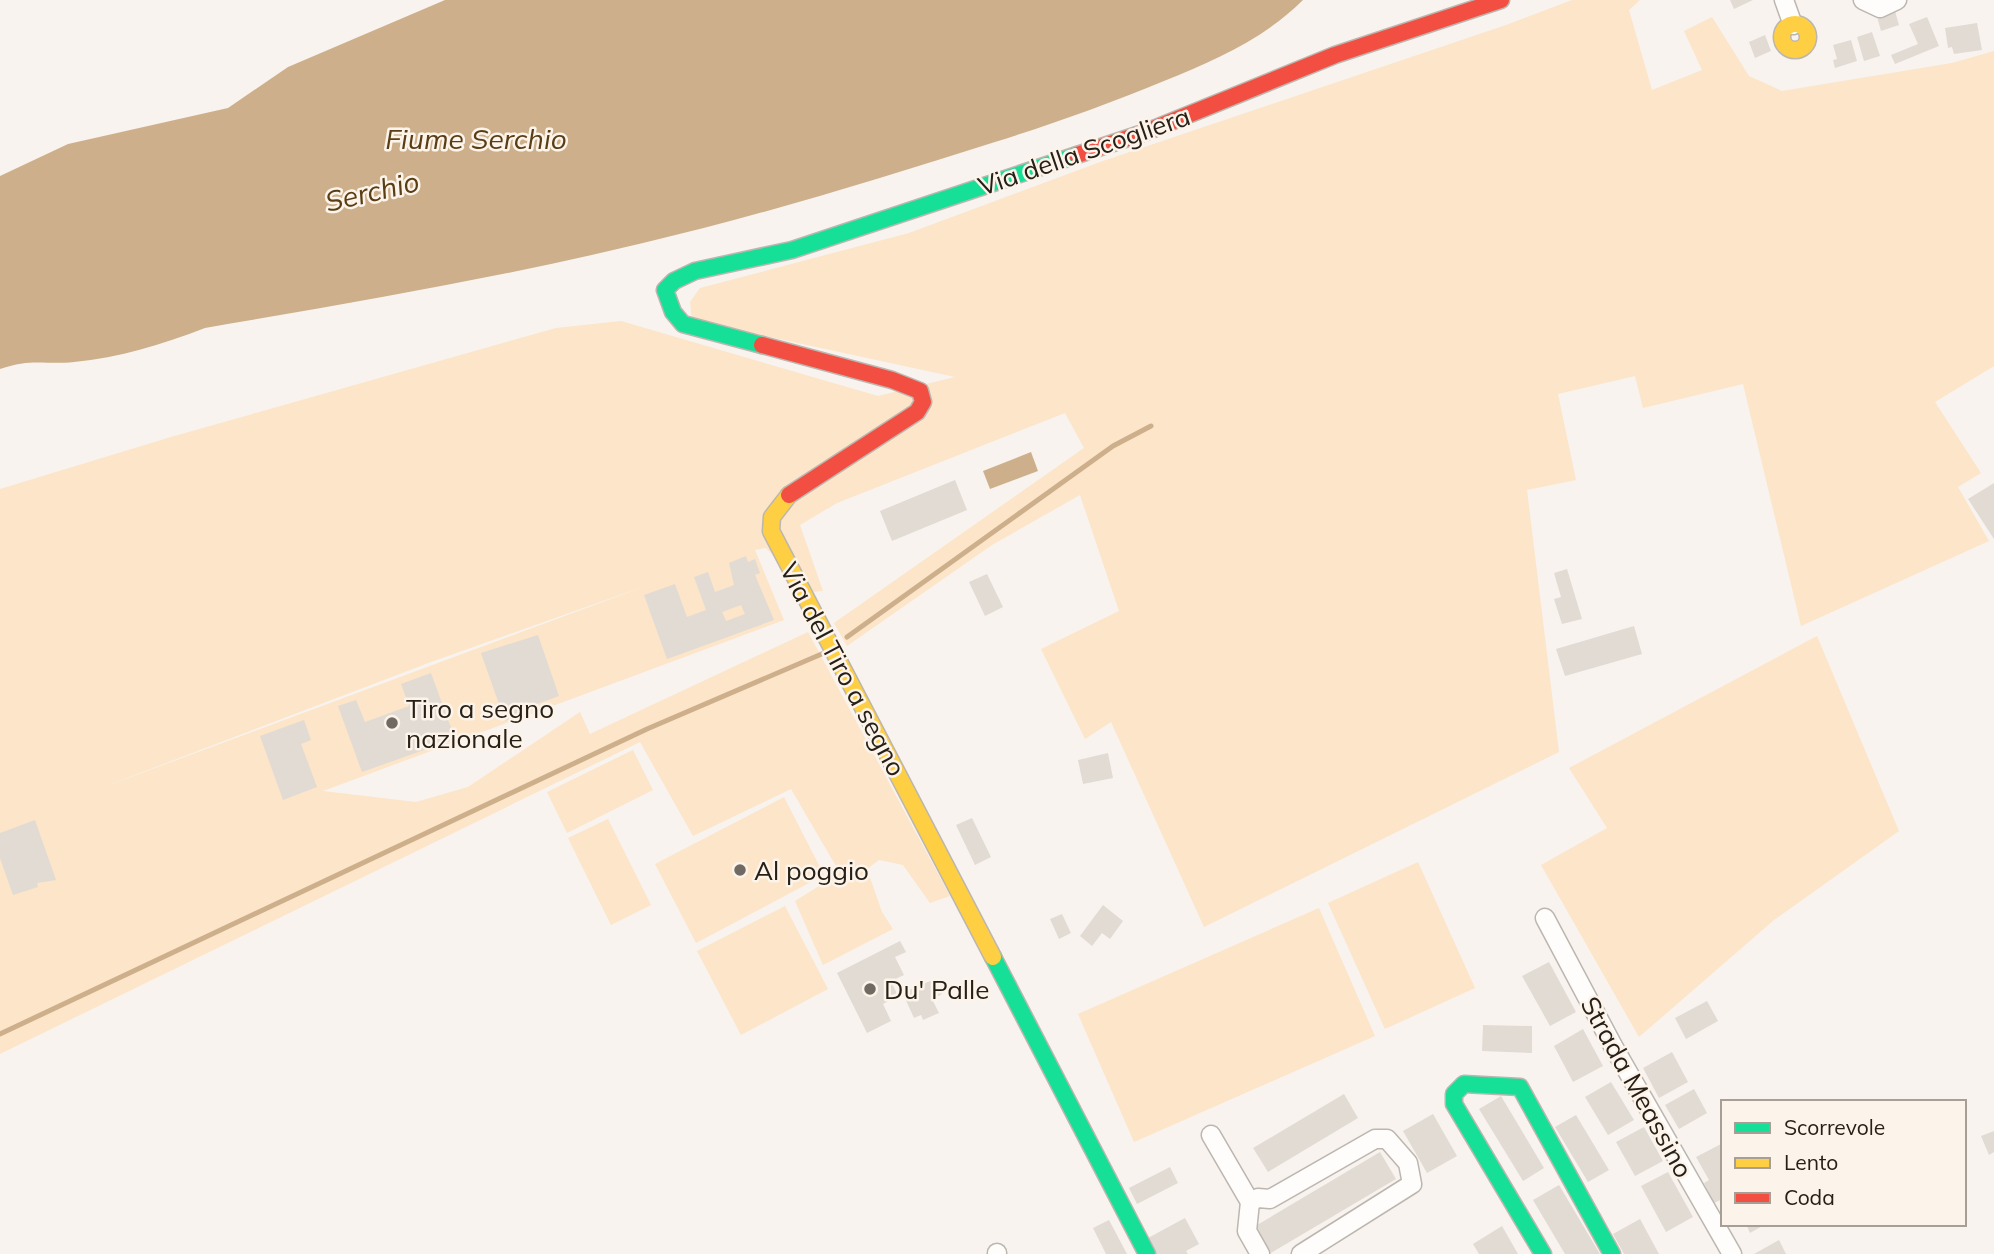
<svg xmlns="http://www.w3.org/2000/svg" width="1994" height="1254" font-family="Mulish,sans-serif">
  <rect width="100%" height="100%" fill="#f8f3ee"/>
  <!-- green -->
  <g fill="#fce5c8" fill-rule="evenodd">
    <path d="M1572,0H1640L1629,10L1652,90L1702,70L1684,31L1712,17L1749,76L1782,91L1952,63L1994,51V366L1935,402L1981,473L1958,487L1989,541L1801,626L1743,384L1643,408L1635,376L1558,394L1576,480L1527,490L1559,752L1204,927L1111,722L1085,739L1041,649L1119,611L1080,495L992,545L847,646L834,623L1084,448L1065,413L837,503L800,525L823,591L810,592L766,548L755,550L784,620L323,791L416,802L468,787L580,712L590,734L808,632L950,896L930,903L903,865L879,860L867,869L882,912L893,929L823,965L795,901L840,873L791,789L693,836L640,742L0,1054V489L171,437L556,328L621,321L878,396L955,377L692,320L690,302L700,288L909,233L1103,161L1506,25ZM651,584L93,791L431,662Z"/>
    <path d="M1817,636L1899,831L1774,920L1639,1037L1541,865L1607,828L1569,768Z"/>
    <path d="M633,750L653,790L567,833L547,792Z"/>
    <path d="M784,797L824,875L696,943L655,864Z"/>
    <path d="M608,819L651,905L611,925L568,838Z"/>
    <path d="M1418,862L1475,988L1385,1029L1328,903Z"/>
    <path d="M785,906L828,989L741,1035L697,951Z"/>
    <path d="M1319,908L1375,1036L1134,1142L1078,1014Z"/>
  </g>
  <!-- water -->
  <g fill="#cdb08b">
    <path d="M445,0H1303C1264,39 1215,60 1164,81C1108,104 1053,124 995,142C879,179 762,215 643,243C499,278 351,303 205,328C163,344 119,358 74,362C44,365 32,358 0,369V176L68,144L228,108L288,67Z"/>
    <path d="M1031,452L1038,471L990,489L983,471Z"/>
  </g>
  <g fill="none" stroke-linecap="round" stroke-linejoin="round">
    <!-- stream -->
    <g stroke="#cdb08b" stroke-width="5">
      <path d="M847,637L1113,446L1151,426"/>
      <path d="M0,1034L647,729L824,653"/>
    </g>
  </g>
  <!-- building -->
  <g fill="#e1dbd4" fill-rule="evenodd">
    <path d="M1730,0H1753L1734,9Z"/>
    <path d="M1895,11L1899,25L1881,31L1877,17Z"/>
    <path d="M1927,17L1939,46L1895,64L1891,55L1918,44L1909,24Z"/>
    <path d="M1977,23L1982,50L1954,54L1952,47L1948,48L1945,28Z"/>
    <path d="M1872,32L1880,56L1864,61L1857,37Z"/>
    <path d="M1765,35L1771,51L1755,58L1749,42Z"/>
    <path d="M1851,40L1857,61L1835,68L1833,60L1837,59L1833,45Z"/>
    <path d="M955,480L967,510L892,541L880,511Z"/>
    <path d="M1994,483V539L1968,499Z"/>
    <path d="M746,556L748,562L755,559L760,573L755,575L774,620L667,659L644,595L675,584L687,617L706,610L694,577L708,572L715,592L734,585L729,563ZM741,605L745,614L726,621L722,612Z"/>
    <path d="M1567,569L1582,619L1562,624L1554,599L1561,597L1554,573Z"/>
    <path d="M987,574L1003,607L985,616L969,582Z"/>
    <path d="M1634,626L1642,654L1565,676L1556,649Z"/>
    <path d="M538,635L559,696L523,709L525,714L505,721L481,653Z"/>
    <path d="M431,673L455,739L362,772L338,706L356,700L365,722L409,706L401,684Z"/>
    <path d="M304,720L311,740L301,744L317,787L283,800L260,736Z"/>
    <path d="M1108,753L1113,778L1083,784L1078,760Z"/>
    <path d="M972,818L991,857L975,865L956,825Z"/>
    <path d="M35,820L56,880L37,883L38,887L13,895L0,858V833Z"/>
    <path d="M1103,905L1123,921L1110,939L1102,933L1092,946L1080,936Z"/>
    <path d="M1062,914L1071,933L1059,939L1050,919Z"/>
    <path d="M900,941L906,952L895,957L904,975L891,981L898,996L883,1004L891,1021L867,1033L837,973Z"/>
    <path d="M1549,962L1576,1012L1550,1026L1522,976Z"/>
    <path d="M935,979L942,994L932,999L939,1013L923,1020L921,1015L914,1018L904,996L910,993L909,990Z"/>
    <path d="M1707,1001L1718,1021L1686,1039L1675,1018Z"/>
    <path d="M1483,1025L1532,1026V1053L1482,1051Z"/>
    <path d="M1583,1029L1603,1066L1573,1082L1554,1046Z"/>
    <path d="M1672,1052L1688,1082L1659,1098L1643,1068Z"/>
    <path d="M1611,1082L1634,1120L1608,1135L1585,1097Z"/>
    <path d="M1694,1089L1707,1113L1679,1129L1665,1105Z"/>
    <path d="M1344,1094L1358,1118L1268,1172L1253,1148Z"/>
    <path d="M1501,1096L1544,1168L1523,1181L1479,1109Z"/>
    <path d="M1433,1114L1457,1156L1427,1173L1403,1131Z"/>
    <path d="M1576,1115L1609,1170L1588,1182L1555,1127Z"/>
    <path d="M1644,1127L1663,1161L1635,1176L1616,1142Z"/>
    <path d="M1994,1131V1152L1989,1155L1981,1136Z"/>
    <path d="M1723,1143V1199L1714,1203L1704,1183L1709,1180L1696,1157Z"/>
    <path d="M1380,1152L1396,1179L1269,1254L1252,1228Z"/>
    <path d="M1170,1167L1178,1183L1137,1204L1129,1188Z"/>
    <path d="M1668,1172L1693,1217L1666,1232L1641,1186Z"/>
    <path d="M1559,1185L1600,1254H1565L1533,1200Z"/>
    <path d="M1185,1218L1199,1244L1186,1251L1188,1254H1156L1148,1238Z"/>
    <path d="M1640,1219L1659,1254H1624L1613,1234Z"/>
    <path d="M1109,1220L1127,1254H1106L1093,1228Z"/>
    <path d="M1746,1224H1766L1750,1233Z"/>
    <path d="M1502,1226L1518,1254H1479L1473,1244Z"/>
    <path d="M1779,1240L1786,1254H1754Z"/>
  </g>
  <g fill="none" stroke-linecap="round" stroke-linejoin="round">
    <defs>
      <g id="street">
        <path d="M1784,0L1793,25"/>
        <path d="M1863,0L1880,8L1897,0"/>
        <path d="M1545,918L1613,1046L1732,1254"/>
        <path d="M1211,1135L1250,1202L1247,1231L1260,1254"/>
        <path d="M1250,1202L1258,1198L1270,1199L1375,1139H1387L1408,1163L1412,1184L1301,1254"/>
        <path d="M997,1253V1254"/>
      </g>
      <g id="fast">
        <path d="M762,345L683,324L673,312L665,290L674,281L695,271L792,250L1077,155"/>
        <path d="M993,957L1147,1254"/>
        <path d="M1543,1254L1454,1104V1094L1464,1084L1520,1087L1612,1254"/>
      </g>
      <g id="slow">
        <circle cx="1795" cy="37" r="13"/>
        <path d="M789,495L772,517L771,531L993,957"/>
      </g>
      <g id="jam">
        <path d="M1077,155L1146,132L1335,55L1501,0"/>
        <path d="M762,345L892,380L920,391L923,402L917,412L789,495"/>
      </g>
    </defs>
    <!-- street casing -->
    <use href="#street" stroke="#bcb6af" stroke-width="21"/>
    <!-- fast casing -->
    <use href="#fast" stroke="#bcb6af" stroke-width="19"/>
    <!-- slow casing -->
    <use href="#slow" stroke="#bcb6af" stroke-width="19"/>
    <!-- jam casing -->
    <use href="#jam" stroke="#bcb6af" stroke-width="19"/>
    <!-- street -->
    <use href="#street" stroke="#fefdfc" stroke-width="18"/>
    <!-- fast -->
    <use href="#fast" stroke="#16e098" stroke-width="16"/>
    <!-- slow -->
    <use href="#slow" stroke="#ffcf43" stroke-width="16"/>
    <!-- jam -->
    <use href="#jam" stroke="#f24e42" stroke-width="16"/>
  </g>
  <!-- markers -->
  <g fill="#706a62" stroke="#fcf4ea" stroke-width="2.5">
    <circle cx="392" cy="723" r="7"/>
    <circle cx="740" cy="870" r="7"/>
    <circle cx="870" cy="989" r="7"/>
  </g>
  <g text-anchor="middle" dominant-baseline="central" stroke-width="5" stroke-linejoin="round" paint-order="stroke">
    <!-- street labels -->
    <g font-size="26" fill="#272017" stroke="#fcf4ea">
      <text transform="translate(1084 151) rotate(-19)">Via della Scogliera</text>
      <text transform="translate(843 669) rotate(62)">Via del Tiro a segno</text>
      <text transform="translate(1637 1087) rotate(61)">Strada Meassino</text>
    </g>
    <!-- poi labels -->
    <g font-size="26" fill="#272017" stroke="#fcf4ea" text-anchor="start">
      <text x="406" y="708">Tiro a segno<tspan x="406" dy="30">nazionale</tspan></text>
      <text x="754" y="870">Al poggio</text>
      <text x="884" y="989">Du' Palle</text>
    </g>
    <!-- water labels -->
    <g font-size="28" font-style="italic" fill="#593d15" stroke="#fcf4ea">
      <text x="476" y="138">Fiume Serchio</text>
      <text transform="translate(372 191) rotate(-13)">Serchio</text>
    </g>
  </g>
  <!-- legend -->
  <rect x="1721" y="1100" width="245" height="126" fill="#fcf4ea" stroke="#a79f96" stroke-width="2"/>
  <rect x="1735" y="1123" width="35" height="10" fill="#16e098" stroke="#a79f96" stroke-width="2"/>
  <text x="1784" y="1135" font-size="21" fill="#272017">Scorrevole</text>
  <rect x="1735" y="1158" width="35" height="10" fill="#ffcf43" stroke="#a79f96" stroke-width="2"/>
  <text x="1784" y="1170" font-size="21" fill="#272017">Lento</text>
  <rect x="1735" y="1193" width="35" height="10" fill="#f24e42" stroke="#a79f96" stroke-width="2"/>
  <text x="1784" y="1205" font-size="21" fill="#272017">Coda</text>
</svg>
